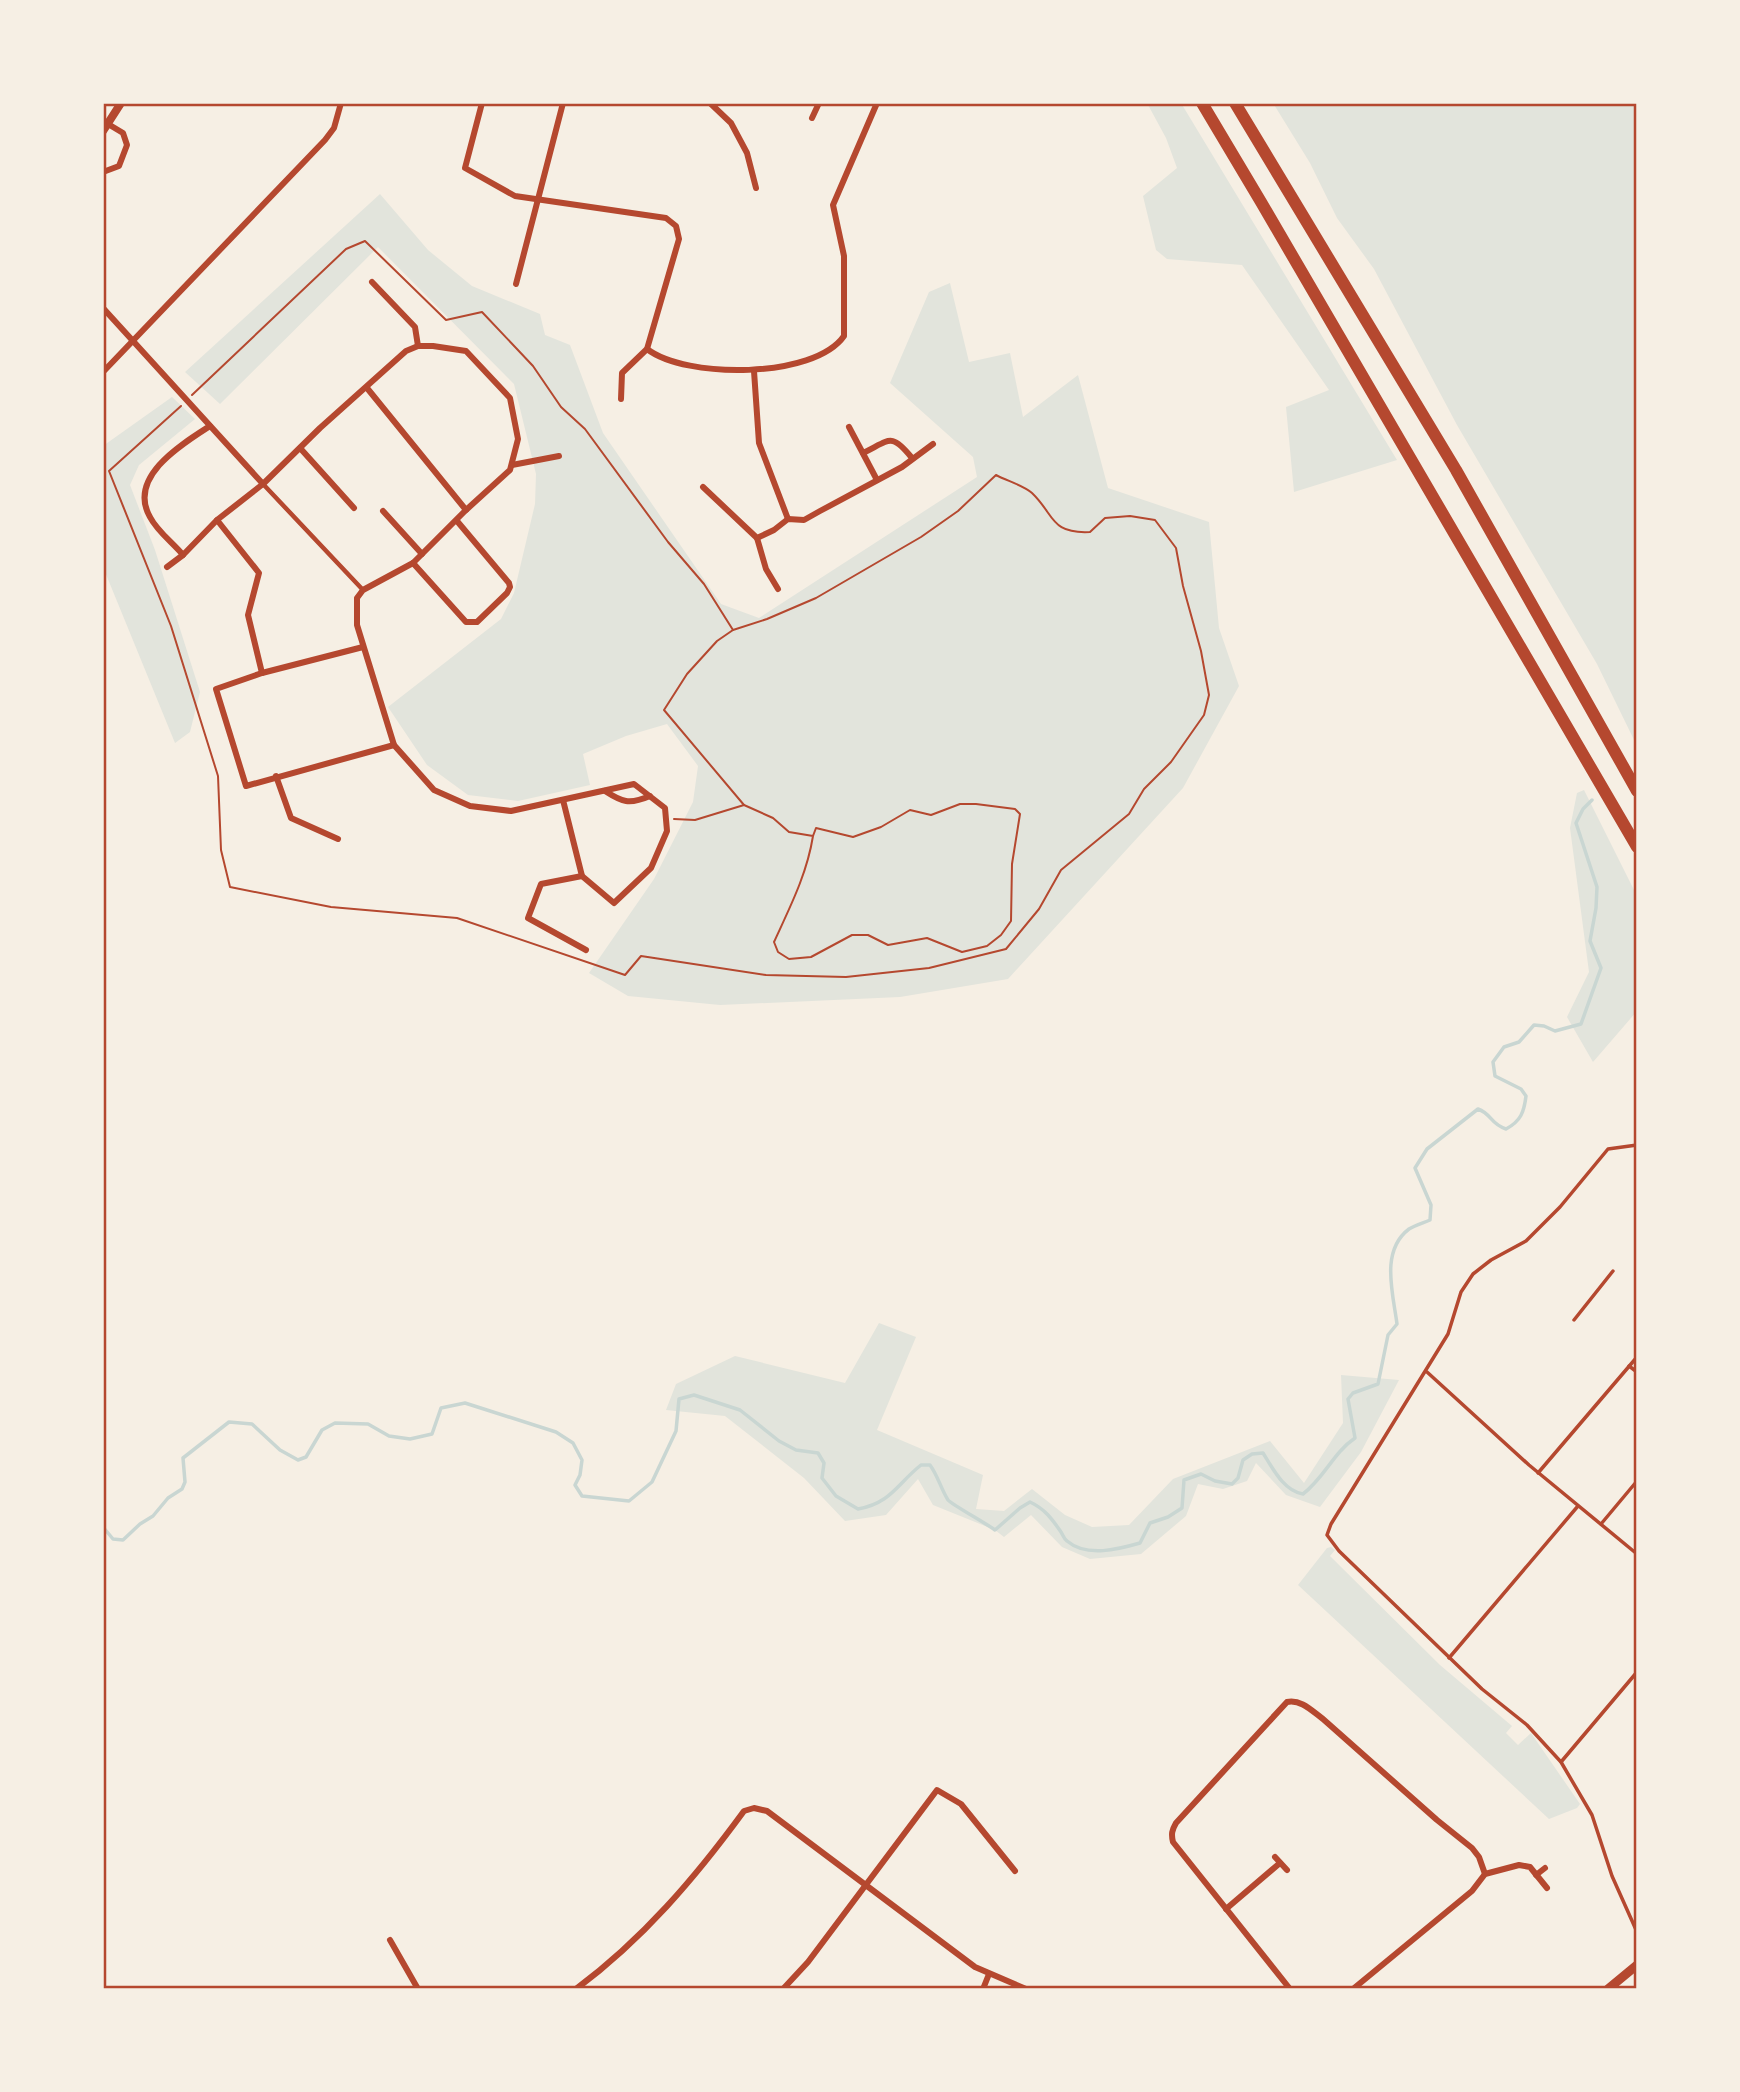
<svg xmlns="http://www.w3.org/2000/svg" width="1740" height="2092" font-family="'Work Sans',sans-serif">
  <rect width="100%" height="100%" fill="#f6efe4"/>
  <!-- green -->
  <g fill="#e2e4dc">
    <path d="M1147,103H1181L1397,460L1294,492L1286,407L1329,390L1242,265L1167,259L1156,250L1143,196L1177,168L1166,138Z"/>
    <path d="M1273,103H1637V746L1597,664L1457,425L1374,269L1337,218L1310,163Z"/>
    <path d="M380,194L428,250L472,286L540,314L545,335L570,345L603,433L721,604L759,618L977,477L973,457L890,383L929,292L950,283L969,362L1010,353L1023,417L1078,375L1108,488L1209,522L1219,628L1239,686L1183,788L1008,979L900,997L720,1005L628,996L589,973L654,879L693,802L698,766L667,724L626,736L583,754L590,785L518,801L468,795L427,765L388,707L501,619L514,593L535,504L536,474L514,384L378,247L220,404L185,372Z"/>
    <path d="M172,397L195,419L139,465L130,485L155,550L200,692L190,732L175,743L103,567V446Z"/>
    <path d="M1584,790L1637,896V1011L1593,1062L1567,1017L1589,972L1570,828L1577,793Z"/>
    <path d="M879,1323L916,1337L877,1430L983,1475L976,1509L1004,1511L1032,1489L1065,1515L1092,1527L1129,1525L1173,1479L1270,1441L1304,1483L1343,1423L1341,1375L1399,1380L1361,1452L1320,1507L1286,1495L1256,1463L1247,1481L1223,1489L1198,1484L1186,1516L1141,1554L1090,1559L1062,1547L1031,1515L1004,1537L995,1530L933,1505L918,1479L886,1515L845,1521L804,1478L725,1416L666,1410L676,1384L735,1356L845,1383Z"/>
    <path d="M1331,1547L1335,1550L1330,1556L1440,1665L1512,1726L1506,1733L1518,1745L1531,1733L1580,1804L1577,1808L1549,1819L1298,1585L1327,1548Z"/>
  </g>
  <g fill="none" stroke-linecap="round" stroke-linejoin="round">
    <!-- stream -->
    <path stroke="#c9d6d2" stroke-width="3.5" d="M103,1527L113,1539L123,1540L140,1524L153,1516L168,1498L182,1489L185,1482L183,1458L229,1422L252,1424L280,1450L298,1460L306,1457L322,1430L335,1423L368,1424L389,1436L410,1439L432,1434L441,1408L465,1403L556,1432L573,1443L582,1460L580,1475L575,1485L582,1496L629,1501L652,1482L676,1431L679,1399L694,1395L740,1410L779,1441L796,1450L818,1453L824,1463L822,1478L836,1496L858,1509C891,1503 897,1484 921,1465H930C938,1476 941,1489 948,1500C951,1504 987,1524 995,1530L1020,1508L1030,1502C1045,1509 1052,1519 1061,1532C1063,1535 1064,1539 1067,1541C1087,1558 1119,1549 1140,1543L1150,1523L1168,1517L1182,1508L1184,1480L1201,1474L1215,1481L1232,1484L1238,1478L1243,1460L1252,1454L1263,1453C1273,1469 1284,1491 1303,1494C1325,1477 1333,1453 1355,1438L1348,1399L1353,1393L1378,1384L1388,1335L1397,1324C1393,1293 1380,1251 1409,1229C1415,1225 1423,1223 1430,1220L1431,1205L1415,1168L1427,1149L1478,1109C1492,1114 1490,1124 1506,1129C1521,1121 1524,1112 1526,1096L1521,1089L1495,1076L1493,1062L1504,1047L1519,1042L1534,1025L1544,1026L1555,1031L1581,1024L1601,968L1590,941L1596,908L1597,887L1576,823L1583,809L1592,800"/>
    <!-- path -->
    <g stroke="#b5482f" stroke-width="2">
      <path d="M192,395L346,249L365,241L446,320L482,312L533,366L561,407L585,429L668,542L704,584L733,630"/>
      <path d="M181,406L109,471L171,626L218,776L221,850L230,887L331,907L457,918L625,975L641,956L766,975L846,977L929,968L1006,949L1039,909L1061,870L1129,814L1144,789L1171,762L1204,715L1209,695L1201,651L1183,586L1176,548L1155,520L1130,516L1105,518L1090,532C1050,534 1055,515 1032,493C1023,485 1007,481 996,475L958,511L921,537L816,598L767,619L733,630L717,641L687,674L664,710L744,805"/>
      <path d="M674,819L695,820L744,805L773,818L789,832L813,836C807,874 790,907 774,942L778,952L789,959L811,957L852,935H868L888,945L927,938L962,952L987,946L1001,935L1011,921L1012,864L1020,814L1015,809L976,804H960L931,815L910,810L881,827L853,837L816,828L813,836"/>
    </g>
    <!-- service -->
    <g stroke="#b5482f" stroke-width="3.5">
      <path d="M1637,1145L1608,1149L1560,1207L1526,1241L1491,1260L1473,1274L1461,1292L1448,1334L1331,1524L1327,1535L1339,1551L1482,1689L1527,1725L1561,1762L1592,1815L1612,1876L1637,1932"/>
      <path d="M1574,1320L1613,1271"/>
      <path d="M1629,1366L1637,1372"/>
      <path d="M1427,1372L1529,1465L1637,1554"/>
      <path d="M1538,1473L1637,1357"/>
      <path d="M1601,1524L1637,1481"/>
      <path d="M1449,1658L1578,1506"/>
      <path d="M1561,1762L1637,1672"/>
    </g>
    <!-- pedestrian -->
    <path stroke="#b5482f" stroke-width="4.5" d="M263,484L363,590"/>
    <!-- minor -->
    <g stroke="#b5482f" stroke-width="6">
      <path d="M482,103L465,168L515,196L666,218L676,226L679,239L647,349L622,373L621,399"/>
      <path d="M710,103L731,123L747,153L756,188"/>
      <path d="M812,118L819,103"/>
      <path d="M103,172L119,166L127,145L123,133L108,124"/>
      <path d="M372,282L415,327L418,346"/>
      <path d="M516,284L563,103"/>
      <path d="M103,308L263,484"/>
      <path d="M647,349C686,379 814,379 844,336V256L833,205L877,103"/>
      <path d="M754,371L759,443L788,519"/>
      <path d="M103,372L325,140L334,128L341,103"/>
      <path d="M367,388L466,510"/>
      <path d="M849,427L877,480"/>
      <path d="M300,448L354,508"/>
      <path d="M863,453C890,440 891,432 912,458"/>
      <path d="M512,465L559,456"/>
      <path d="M703,487L757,538L774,530L788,519L804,520L820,511L902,467L933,444"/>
      <path d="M383,511L422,554"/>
      <path d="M217,520L259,573L248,615L262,673"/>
      <path d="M757,538L766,569L778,589"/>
      <path d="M183,555C173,543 157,531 150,517C127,477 182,444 210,426"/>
      <path d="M413,563L466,622H477L507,593L510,587L509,583L457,521"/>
      <path d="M167,567L183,555L217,520L263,484L320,428L406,351L418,346H433L466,351L510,398L518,439L510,470L466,510L413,563L363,590L357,598V625L394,745L434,790L470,806L511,811L634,784L665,808L667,831L651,868L614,903L582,876L563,800"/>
      <path d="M363,647L262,673L216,689L246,786L394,745"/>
      <path d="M276,776L291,818L338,839"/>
      <path d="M605,791C622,802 629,805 650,796"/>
      <path d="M582,876L541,884L528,918L586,950"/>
      <path d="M1275,1857L1287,1870"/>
      <path d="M1536,1875L1545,1868"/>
      <path d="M1226,1909L1280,1863"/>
      <path d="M390,1940L418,1989"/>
      <path d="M576,1989C643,1939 695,1878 744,1811L754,1808L767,1811L975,1967L1026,1989"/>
      <path d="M783,1989L808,1962L937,1790L961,1804L1015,1871"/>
      <path d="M983,1989L989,1974"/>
      <path d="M1290,1989L1173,1842C1171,1834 1172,1830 1176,1823L1287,1702C1301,1699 1312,1711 1323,1719L1437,1820L1472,1848L1479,1857L1485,1874"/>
      <path d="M1353,1989L1472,1891L1485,1874L1519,1865L1530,1867L1547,1888"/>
    </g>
    <!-- tertiary -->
    <path stroke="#b5482f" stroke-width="8" d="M103,131L121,103"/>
    <!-- secondary -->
    <path stroke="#b5482f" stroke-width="9" d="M1608,1989L1637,1965"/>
    <!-- motorway -->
    <g stroke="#b5482f" stroke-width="12">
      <path d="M1202,103L1261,202L1637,847"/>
      <path d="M1235,103L1456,470L1637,791"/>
    </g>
  </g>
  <!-- border -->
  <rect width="1740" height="2092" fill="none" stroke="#f6efe4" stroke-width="210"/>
  <rect x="105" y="105" width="1530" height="1882" fill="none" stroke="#b5482f" stroke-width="2.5"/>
</svg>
